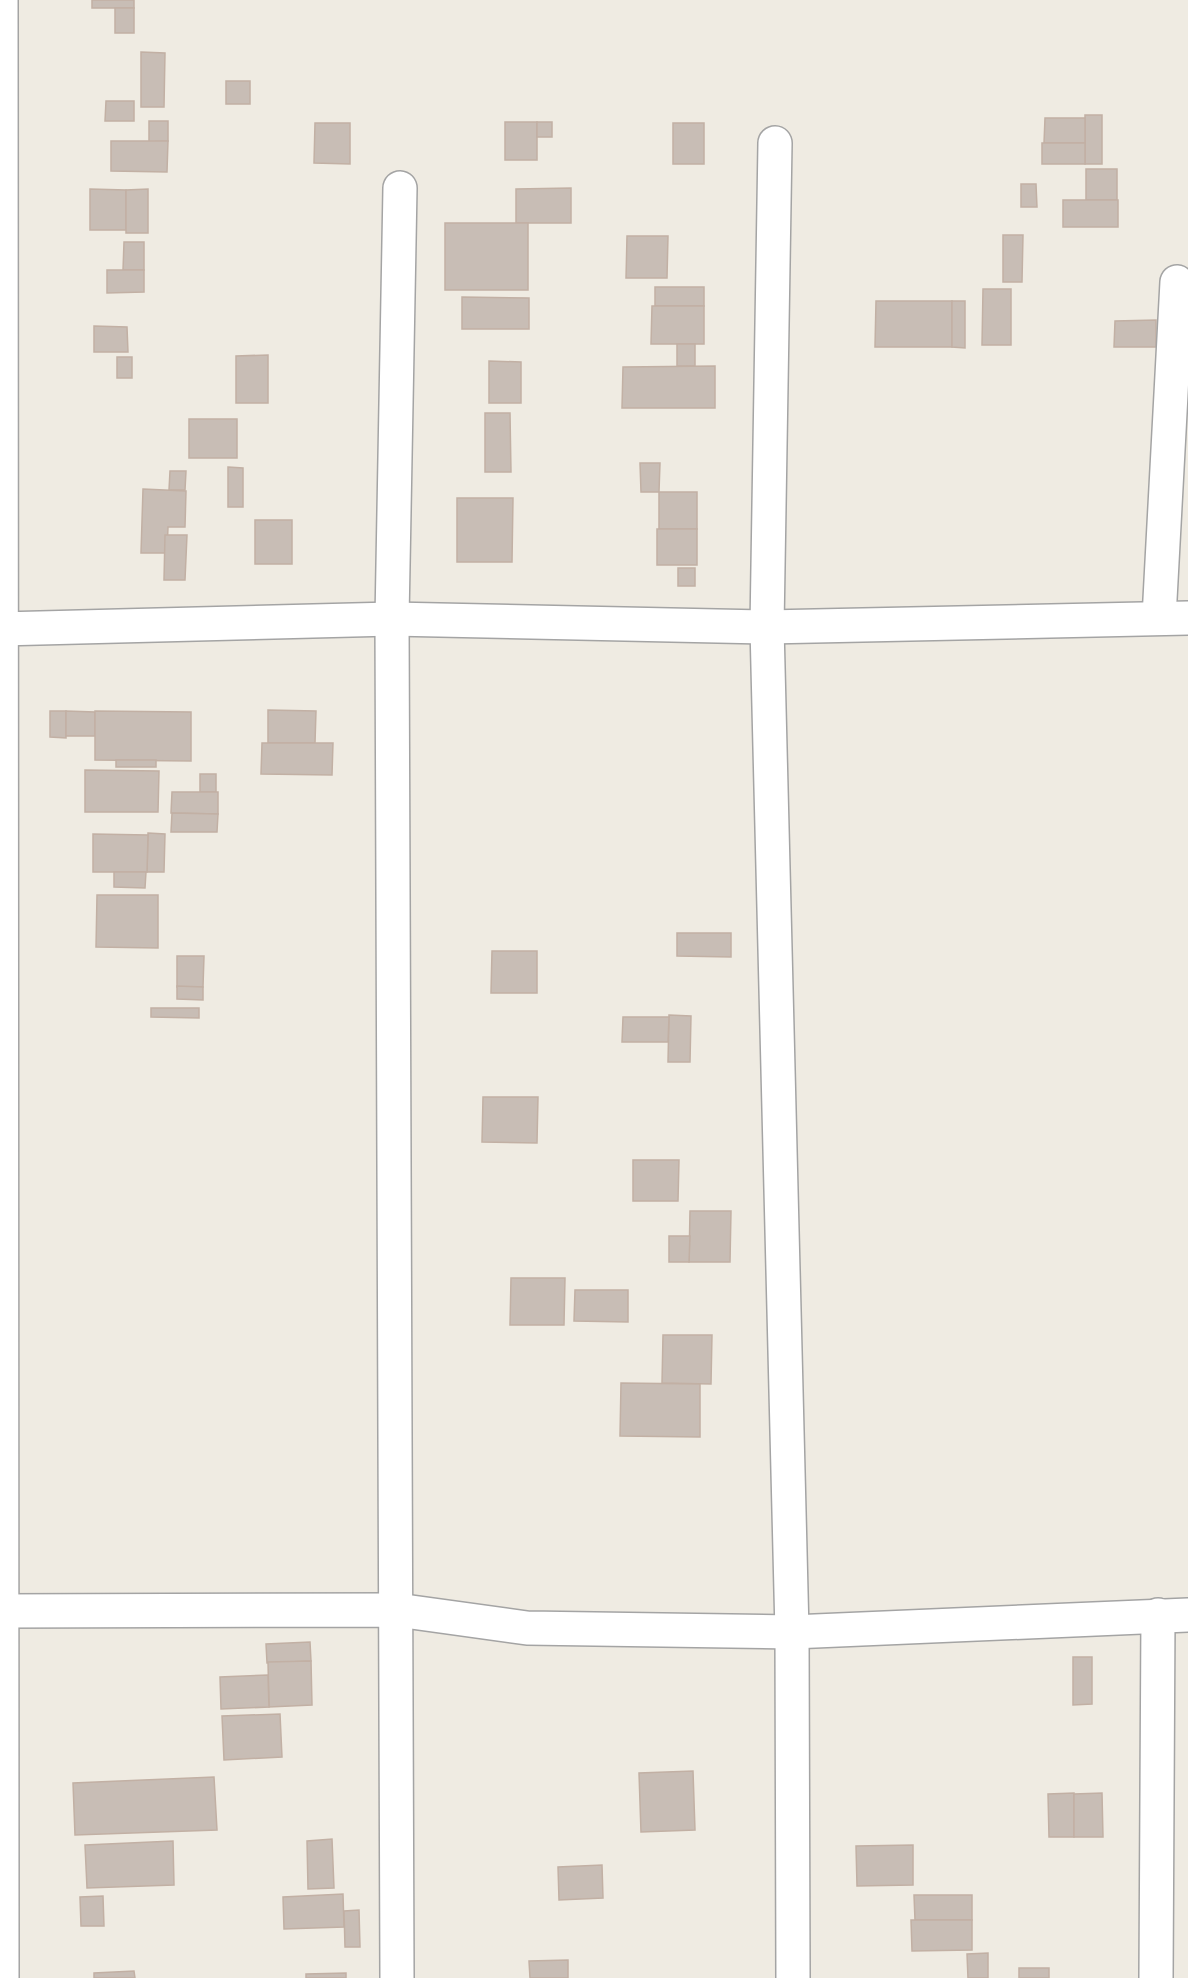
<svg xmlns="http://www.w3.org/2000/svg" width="1188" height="1978" font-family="Cabin,sans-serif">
  <rect width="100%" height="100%" fill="#efebe2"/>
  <!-- building -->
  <g fill="#c8bdb5" stroke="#c2b0a4" stroke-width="1.5">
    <rect x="92" y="0" width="42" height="8"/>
    <rect x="115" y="8" width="19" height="25"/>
    <path d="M141,52L165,53L164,107H141Z"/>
    <rect x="226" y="81" width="24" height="23"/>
    <path d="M106,101H134V121H105Z"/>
    <rect x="1085" y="115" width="17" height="49"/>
    <path d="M1045,118H1085V143H1044Z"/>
    <path d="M149,121H168V141L149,142Z"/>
    <rect x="505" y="122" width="32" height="38"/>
    <rect x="537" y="122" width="15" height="15"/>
    <path d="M315,123H350V164L314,163Z"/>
    <rect x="673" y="123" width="31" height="41"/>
    <path d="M111,141H168L167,172L111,171Z"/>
    <rect x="1042" y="143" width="43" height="21"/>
    <rect x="1086" y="169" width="31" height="31"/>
    <path d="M1021,184H1036L1037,207H1021Z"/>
    <path d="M571,188V223H516V189Z"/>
    <path d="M90,189L126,190V230H90Z"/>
    <path d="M148,189V233H126V190Z"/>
    <rect x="1063" y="200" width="55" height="27"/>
    <rect x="445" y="223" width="83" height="67"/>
    <path d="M1003,235H1023L1022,282H1003Z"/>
    <path d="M627,236H668L667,278H626Z"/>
    <path d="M124,242H144V270H123Z"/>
    <path d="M107,270H144V292L107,293Z"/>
    <rect x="655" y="287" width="49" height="19"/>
    <path d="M983,289H1011V345H982Z"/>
    <path d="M462,297L529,298V329H462Z"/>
    <path d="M876,301H952V347H875Z"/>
    <path d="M952,301H965V348L952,347Z"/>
    <path d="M652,306H704V344H651Z"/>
    <path d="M1156,320V347H1114L1115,321Z"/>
    <path d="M94,326L127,327L128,352H94Z"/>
    <rect x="677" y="344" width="18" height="22"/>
    <path d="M268,355V403H236V356Z"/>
    <rect x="117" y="357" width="15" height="21"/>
    <path d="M489,361L521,362V403H489Z"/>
    <path d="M715,366V408H622L623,367Z"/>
    <path d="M485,413H510L511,472H485Z"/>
    <rect x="189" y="419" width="48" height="39"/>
    <path d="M640,463H660L659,492H641Z"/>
    <path d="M228,467L243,468V507H228Z"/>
    <path d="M170,471H186L185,490H169Z"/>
    <path d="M143,489L186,491L185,527H168L167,553H141Z"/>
    <rect x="659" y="492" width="38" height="37"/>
    <path d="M457,498H513L512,562H457Z"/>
    <rect x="255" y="520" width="37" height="44"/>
    <rect x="657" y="529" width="40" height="36"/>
    <path d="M165,535H187L185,580H164Z"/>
    <rect x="678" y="568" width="17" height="18"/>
    <path d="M268,710L316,711L315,743H268Z"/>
    <path d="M50,711H66V738L50,737Z"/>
    <path d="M66,711L95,712V736H66Z"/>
    <path d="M95,711L191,712V761L95,760Z"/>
    <path d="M262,743H333L332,775L261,774Z"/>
    <rect x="116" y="760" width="40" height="7"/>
    <path d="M85,770L159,771L158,812H85Z"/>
    <rect x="200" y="774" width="16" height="18"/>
    <path d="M172,792H218V814L171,813Z"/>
    <path d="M172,813L218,814L217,832H171Z"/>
    <path d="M148,833L165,834L164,872H147Z"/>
    <path d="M93,834L148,835L147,872H93Z"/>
    <path d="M114,872H146L145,888L114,887Z"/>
    <path d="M97,895H158V948L96,947Z"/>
    <path d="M677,933H731V957L677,956Z"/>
    <path d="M492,951H537V993H491Z"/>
    <path d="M177,956H204L203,987H177Z"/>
    <path d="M177,986L203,987V1000L177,999Z"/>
    <path d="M151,1008H199V1018L151,1017Z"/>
    <path d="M669,1015L691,1016L690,1062H668Z"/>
    <path d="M623,1017H669L668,1042H622Z"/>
    <path d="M483,1097H538L537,1143L482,1142Z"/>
    <path d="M633,1160H679L678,1201H633Z"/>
    <path d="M690,1211H731L730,1262H689Z"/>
    <path d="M669,1236H690L689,1262H669Z"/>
    <path d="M511,1278H565L564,1325H510Z"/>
    <path d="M575,1290H628V1322L574,1321Z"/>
    <path d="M663,1335H712L711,1384L662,1383Z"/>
    <path d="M621,1383L700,1384V1437L620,1436Z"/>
    <path d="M310,1642L311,1661L267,1663L266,1644Z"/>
    <path d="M1073,1657H1092V1704L1073,1705Z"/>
    <path d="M311,1661L312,1705L269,1707L268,1662Z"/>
    <path d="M268,1675L269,1707L221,1709L220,1677Z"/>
    <path d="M280,1714L282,1757L224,1760L222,1716Z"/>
    <path d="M693,1771L695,1830L641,1832L639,1773Z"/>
    <path d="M214,1777L217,1830L75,1835L73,1783Z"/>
    <path d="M1074,1793V1837H1049L1048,1794Z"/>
    <path d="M1102,1793L1103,1837H1074V1794Z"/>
    <path d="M332,1839L334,1888L308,1889L307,1841Z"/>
    <path d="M173,1841L174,1885L87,1888L85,1845Z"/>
    <path d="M913,1845V1885L857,1886L856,1846Z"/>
    <path d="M602,1865L603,1898L559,1900L558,1867Z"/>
    <path d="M343,1894L344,1927L284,1929L283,1897Z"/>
    <path d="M914,1895H972V1920H915Z"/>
    <path d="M103,1896L104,1926H81L80,1897Z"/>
    <path d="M359,1910L360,1947H345L344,1911Z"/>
    <path d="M911,1920H972V1950L912,1951Z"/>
    <path d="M988,1953V1978H968L967,1954Z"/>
    <path d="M568,1960V1978H530L529,1961Z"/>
    <rect x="1019" y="1968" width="30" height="10"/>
    <path d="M134,1971L135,1978H94V1973Z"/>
    <path d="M346,1973V1978H306V1974Z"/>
  </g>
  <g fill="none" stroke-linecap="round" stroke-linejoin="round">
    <defs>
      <g id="minor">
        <path d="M1,0L2,1978"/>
        <path d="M775,143L767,627L792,1632L793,1978"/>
        <path d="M1159,618L1177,282"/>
        <path d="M0,629L392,619L767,627L1188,618"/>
        <path d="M0,1611L397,1610L527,1628L792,1632L1188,1615"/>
        <path d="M397,1978L392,619L400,188"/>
        <path d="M1156,1978L1158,1615"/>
      </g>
    </defs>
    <!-- minor casing -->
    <use href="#minor" stroke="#a4a4a4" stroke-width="36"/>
    <!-- minor -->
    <use href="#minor" stroke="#fff" stroke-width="33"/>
  </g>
</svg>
